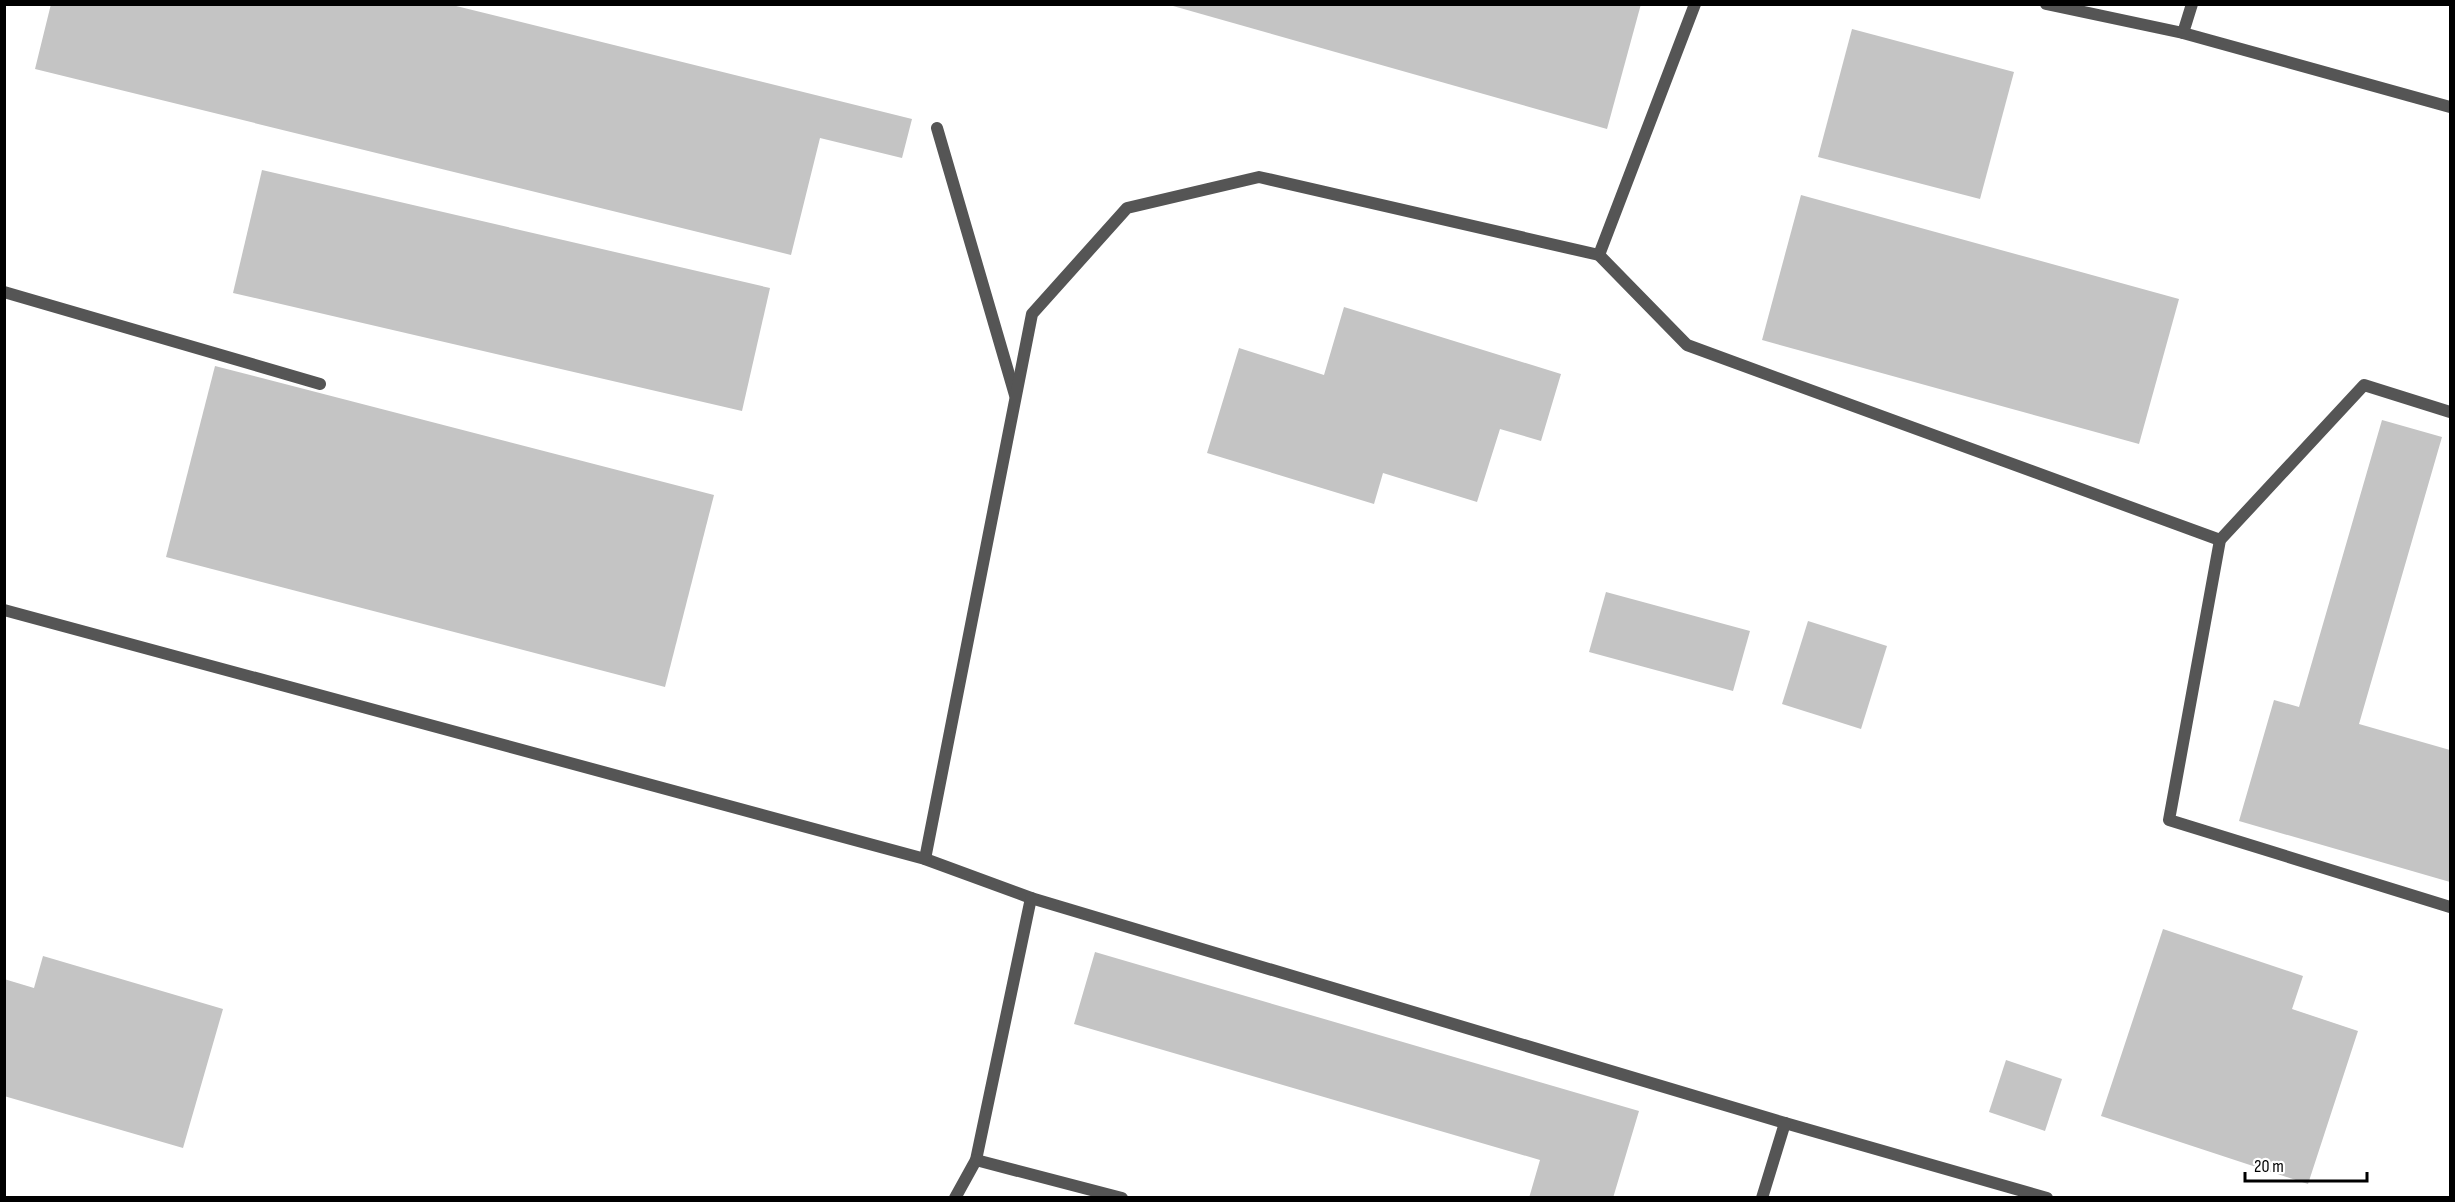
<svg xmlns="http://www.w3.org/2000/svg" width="2455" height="1202" font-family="'Sofia Sans Condensed',sans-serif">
  <rect width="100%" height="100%" fill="#fff"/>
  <!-- building -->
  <g fill="#c4c4c4">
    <path d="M51,4H448L912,119L902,158L820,138L791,255L35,69Z"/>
    <path d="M1166,4H1641L1607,129Z"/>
    <path d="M1852,29L2014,72L1980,199L1818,157Z"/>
    <path d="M262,170L770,288L742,411L233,293Z"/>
    <path d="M1801,195L2179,299L2139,444L1762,340Z"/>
    <path d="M1344,307L1561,374L1541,441L1500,429L1477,502L1383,473L1374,504L1207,453L1239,348L1324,375Z"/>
    <path d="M215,366L714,495L665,687L166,557Z"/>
    <path d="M2382,420L2442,437L2359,724L2450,750V882L2239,821L2274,700L2299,707Z"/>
    <path d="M1606,592L1750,631L1733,691L1589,652Z"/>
    <path d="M1808,621L1887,646L1861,729L1782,704Z"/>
    <path d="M2163,929L2303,976L2292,1009L2358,1031L2308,1184L2101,1116Z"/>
    <path d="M1095,952L1639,1111L1613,1198H1529L1540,1160L1074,1024Z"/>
    <path d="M43,956L223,1009L183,1148L4,1096V979L34,988Z"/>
    <path d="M2006,1060L2062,1079L2045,1131L1989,1112Z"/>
  </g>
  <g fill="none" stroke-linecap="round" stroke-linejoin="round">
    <!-- service -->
    <g stroke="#555" stroke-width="12">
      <path d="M2046,4L2183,33"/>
      <path d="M2192,4L2183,33L2450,107"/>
      <path d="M937,128L1015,395"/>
      <path d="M1599,255L1687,345L2220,540"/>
      <path d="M4,292L320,384"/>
      <path d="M2450,412L2364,385L2220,540L2169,820L2450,907"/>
      <path d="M4,610L925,859L1031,898L976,1160L955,1198"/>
      <path d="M925,859L1032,314L1127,208L1259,177L1599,255L1695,4"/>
      <path d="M1031,898L1785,1123L2047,1198"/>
      <path d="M976,1160L1122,1198"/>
      <path d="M1762,1198L1785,1123"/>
    </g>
  </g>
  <!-- border -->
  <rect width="2455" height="1202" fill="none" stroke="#000000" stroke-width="12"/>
  <!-- scale -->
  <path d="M2245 1172v9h122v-9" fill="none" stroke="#000000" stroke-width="3"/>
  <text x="2254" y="1172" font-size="18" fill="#000000" stroke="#ffffff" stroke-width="4.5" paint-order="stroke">20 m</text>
</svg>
